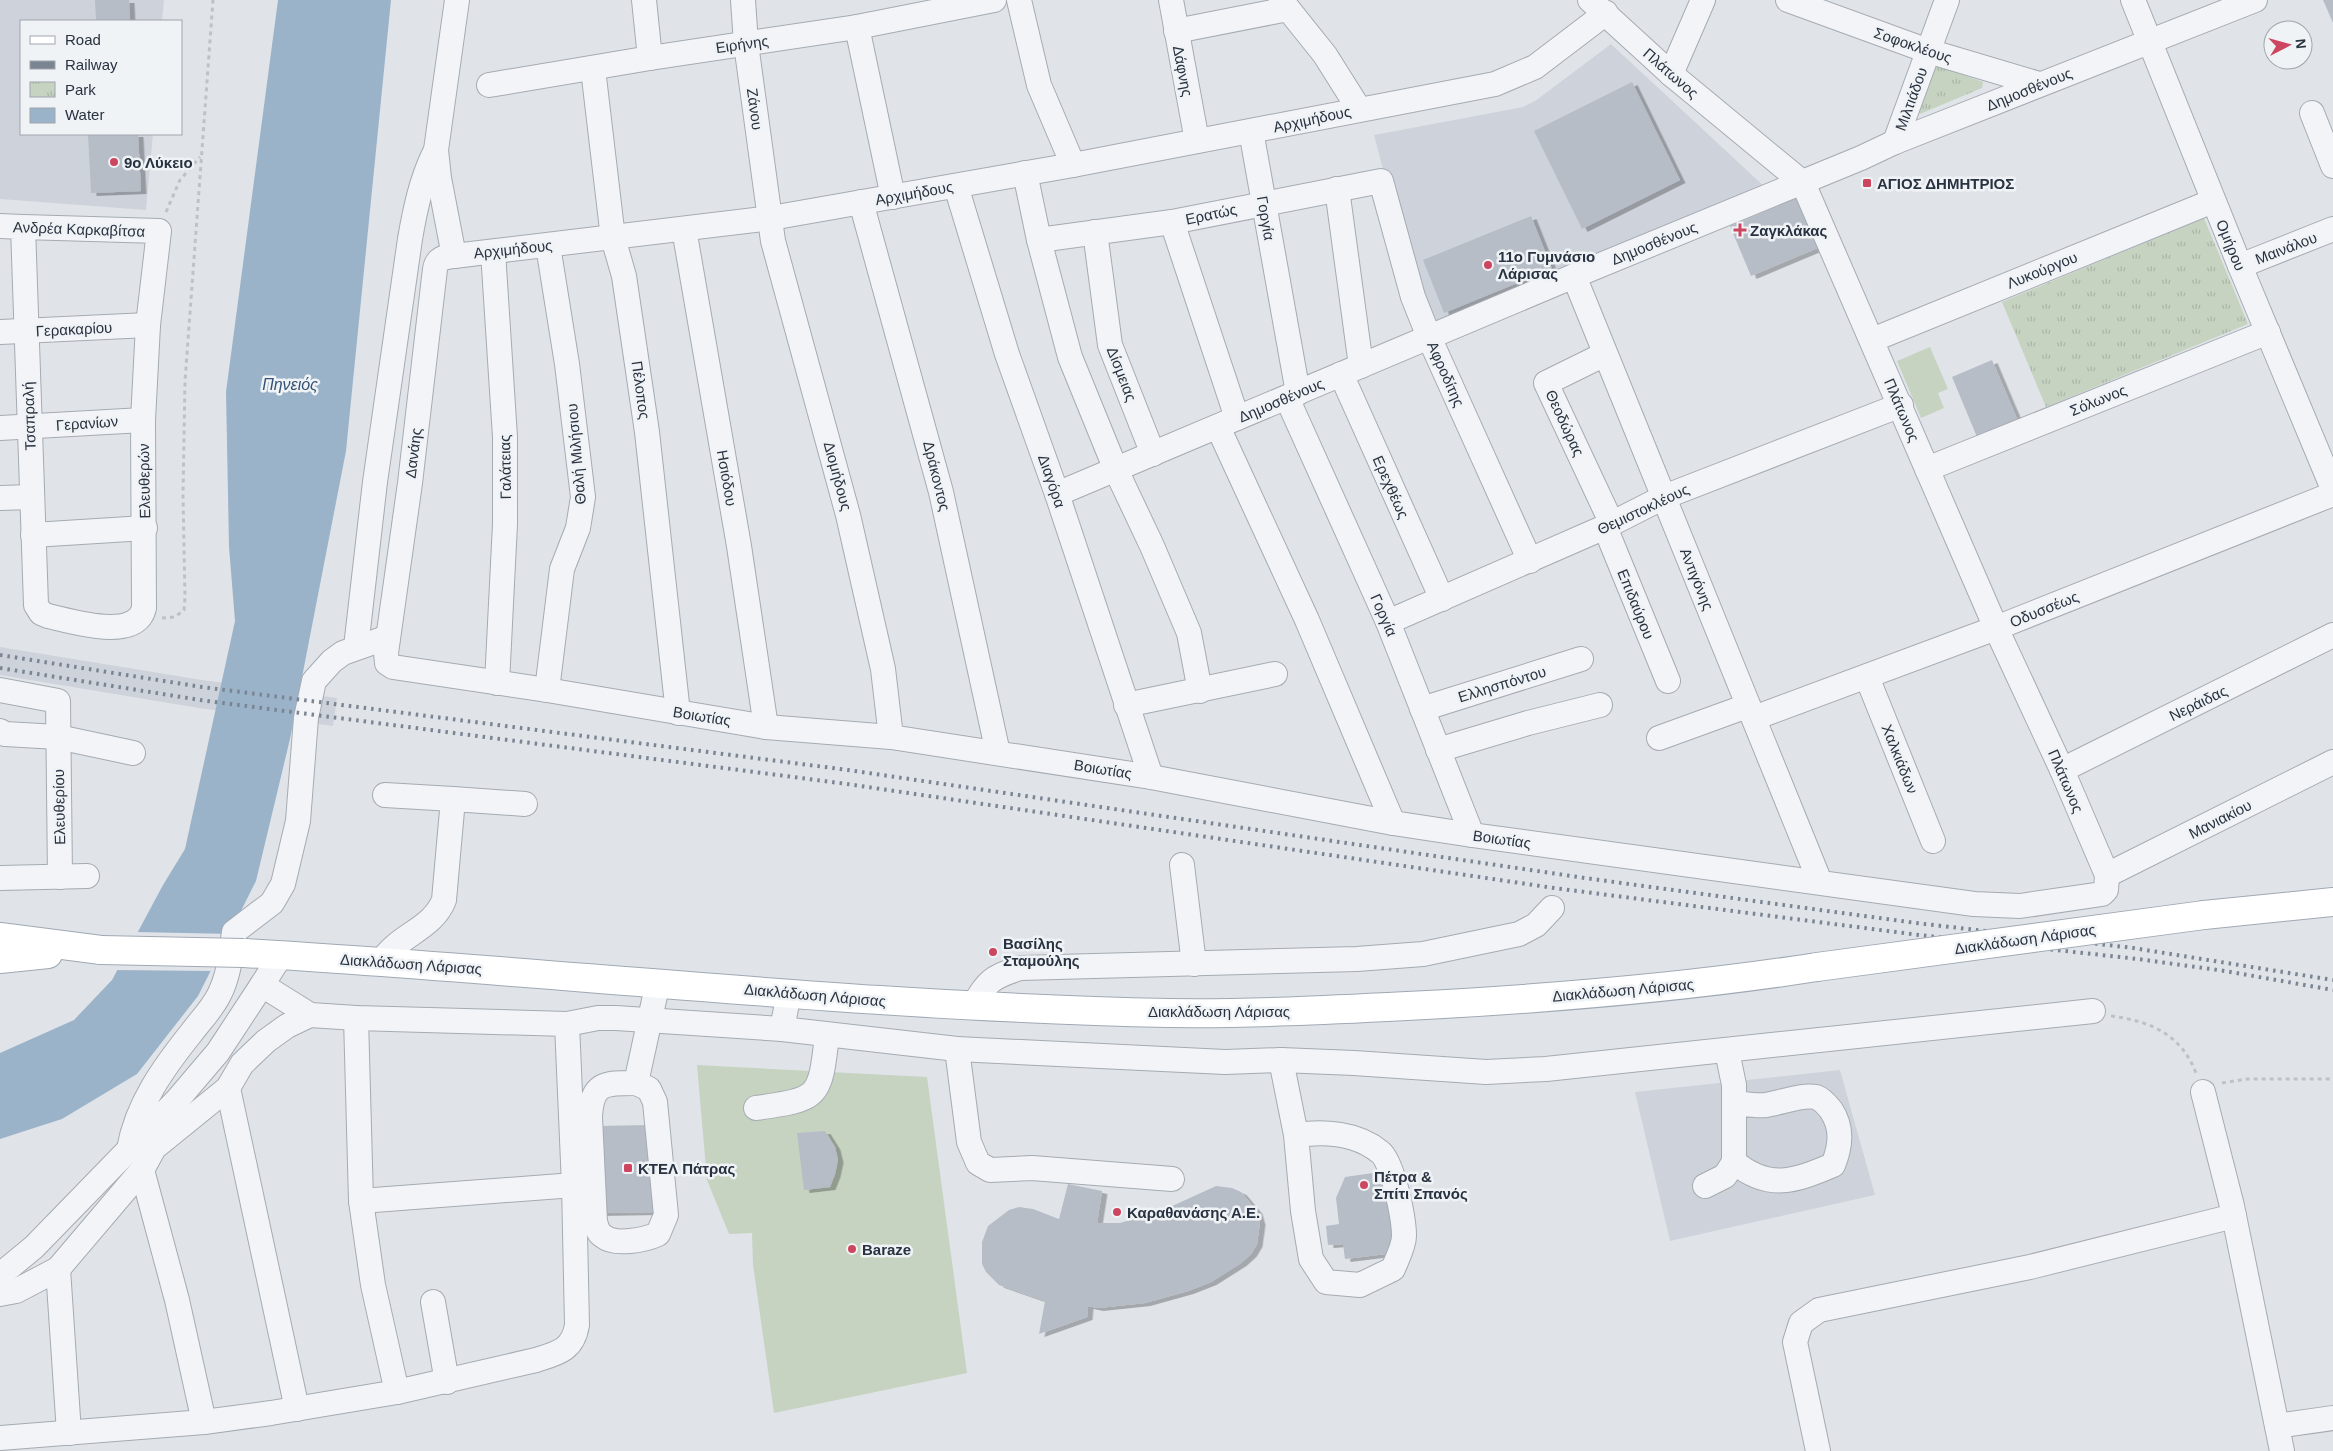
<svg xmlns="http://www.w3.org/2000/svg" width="2333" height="1451" font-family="Arial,sans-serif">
  <defs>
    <pattern id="park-tufts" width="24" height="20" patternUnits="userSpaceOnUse" patternTransform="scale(1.25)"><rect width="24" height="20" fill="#c6d3c1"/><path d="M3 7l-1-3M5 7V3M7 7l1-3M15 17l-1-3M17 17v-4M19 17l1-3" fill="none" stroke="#aab6a7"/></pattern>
    <filter id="shadow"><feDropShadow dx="5.5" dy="3" stdDeviation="0" flood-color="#0004"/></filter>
  </defs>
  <rect width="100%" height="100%" fill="#e0e4e9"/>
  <!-- built -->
  <g fill="#ced3db">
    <path d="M0,0H164L162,21H21V134H153L146,210L0,199Z"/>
    <path d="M1611,44L1767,189L1429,327L1411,276L1374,135L1523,107L1535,101Z"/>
    <path d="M0,647L202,680L337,698L333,726L199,708L0,675Z"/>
    <path d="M1840,1070L1875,1195L1670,1241L1635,1092Z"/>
  </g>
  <!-- green -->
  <g fill="#c6d3c1">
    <path d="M1930,347L1948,389L1938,393L1944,408L1921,418L1897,361Z"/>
    <path d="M697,1065L927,1077L967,1373L774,1413L753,1265L752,1233L729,1234L707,1180Z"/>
  </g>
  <!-- park -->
  <g fill="url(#park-tufts)">
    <path d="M1933,64L1983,82L1982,88L1920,114L1917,109Z"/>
    <path d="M2204,218L2248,324L2046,407L2002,302Z"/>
  </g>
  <!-- water -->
  <path fill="#9bb3c9" d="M278,0H391L346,451L290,739L256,881L198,996L137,1074L62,1119L0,1139V1053L74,1020L112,980L163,885L185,849L235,621L229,547L226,392Z"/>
  <!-- pier -->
  <path fill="#e0e4e9" d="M135,932L232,934L213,971L115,970Z"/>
  <!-- building -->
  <g fill="#b7bdc6" filter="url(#shadow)">
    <path d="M95,0H129L130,21H96Z"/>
    <path d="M2323,0H2333V23Z"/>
    <path d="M1632,82L1680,180L1582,229L1534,131Z"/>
    <path d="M88,134H138L141,191L91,193Z"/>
    <path d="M1799,197L1820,247L1751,276L1730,226Z"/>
    <path d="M1531,216L1552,269L1444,313L1423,260Z"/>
    <path d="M1992,360L2017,419L1977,437L1952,377Z"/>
    <path d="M648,1125L654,1212L596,1213L598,1126Z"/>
    <path d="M825,1131L835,1147L838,1160L835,1174L830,1187L804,1190L797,1133Z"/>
    <path d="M1373,1173L1387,1192L1394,1253L1345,1259L1343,1244L1328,1245L1326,1226L1339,1224L1336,1198L1345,1177Z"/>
    <path d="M1068,1184L1102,1191L1097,1223H1120L1159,1212L1216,1186L1232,1188L1241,1192L1257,1211L1260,1222L1257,1244L1251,1254L1241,1263L1211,1282L1188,1291L1145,1303L1098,1308L1088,1306L1087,1317L1039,1334L1045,1301L999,1285L986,1272L982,1264V1242L988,1226L1009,1210L1019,1207L1033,1209L1059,1219Z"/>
  </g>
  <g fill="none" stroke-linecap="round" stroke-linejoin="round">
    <defs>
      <g id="minor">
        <path d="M457,0L436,150L439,178L454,256L771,218L1073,165L1495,84L1535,67L1606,13"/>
        <path d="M644,0L650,58"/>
        <path d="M743,0L746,44L773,241L848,515L883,669L891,737"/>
        <path d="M1019,0L1039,85L1073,165"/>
        <path d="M1171,0L1197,141"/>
        <path d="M1281,0L1325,55L1359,109"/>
        <path d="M1788,0L1928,51L2039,84"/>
        <path d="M2133,0L2240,266L2333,489"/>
        <path d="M857,27L893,197"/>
        <path d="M1176,31L1288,9"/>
        <path d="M593,69L613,238L624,276L647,432L678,713"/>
        <path d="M1671,74L1703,0"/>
        <path d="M489,85L650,58L857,27L994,0"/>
        <path d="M2312,113L2333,166"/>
        <path d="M1251,131L1298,393"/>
        <path d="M1895,142L1947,0"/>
        <path d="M1025,173L1039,240L1070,357L1116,470L1152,546L1189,633L1200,691"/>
        <path d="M956,186L1007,354L1057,494L1151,777"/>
        <path d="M1337,189L1361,366"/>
        <path d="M861,202L941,492L998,753"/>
        <path d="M1172,222L1237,418"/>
        <path d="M0,226L23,227L159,231L148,325L143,420L144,608C136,642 71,621 48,616L41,613L36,605L23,227"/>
        <path d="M684,229L739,546L766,727"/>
        <path d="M1095,232L1110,345L1153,454"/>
        <path d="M1039,240L1172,222L1381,181L1413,297L1429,337L1530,561"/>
        <path d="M493,252L505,437V524L497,683"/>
        <path d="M454,256C444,257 437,258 435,269L410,483L386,653L387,663L393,667L547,690L766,727L891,737L1151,777L1393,823L1472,835L1974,904L2020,906L2102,894L2106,890L2107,875L2062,770L1996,628L1803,183L1671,74L1590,0"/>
        <path d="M2240,266L2333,229"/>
        <path d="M1574,276L1820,882"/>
        <path d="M0,332L148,325"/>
        <path d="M1872,340L2213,201"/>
        <path d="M1605,354L1546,383L1612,524"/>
        <path d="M1341,374L1442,599"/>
        <path d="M1287,398L1388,622L1472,835"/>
        <path d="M1218,427L1307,620L1393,823"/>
        <path d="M0,428L143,420"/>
        <path d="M1927,469L2268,332"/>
        <path d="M1057,494L1574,276L1861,158L1895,142L2255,0"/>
        <path d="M0,498L32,497"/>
        <path d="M1605,527L1668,681"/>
        <path d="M33,535L145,528"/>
        <path d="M1388,622L1605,527L1664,497L1901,405"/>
        <path d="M356,647L375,482L410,239C415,210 421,181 434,154"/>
        <path d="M1867,677L1933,841"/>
        <path d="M0,690L58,701L60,877"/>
        <path d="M547,690L562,569L578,528L583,497L567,364L548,246"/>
        <path d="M1126,705L1275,674"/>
        <path d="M1422,709L1581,659"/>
        <path d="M1754,718L1996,628L2333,494"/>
        <path d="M0,731L5,734L58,737L133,753"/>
        <path d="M1659,738L1747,706"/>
        <path d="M1438,750L1528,723L1600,705"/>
        <path d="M2062,770L2333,635"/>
        <path d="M385,795L453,799"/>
        <path d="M1182,865L1194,964"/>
        <path d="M2107,875L2333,762"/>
        <path d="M0,878L87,876"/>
        <path d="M381,962C399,934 432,930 444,900L453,799L525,804"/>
        <path d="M789,993L782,1029L957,1049L1225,1062L1281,1060L1354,1063L1486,1072L1546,1069L2093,1011"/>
        <path d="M973,1006C987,981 992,977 1020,968L1357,959L1423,954L1519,934L1536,925L1552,908"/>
        <path d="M356,1018L361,1201L373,1285L397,1392"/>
        <path d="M567,1024L598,1018H616L782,1029"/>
        <path d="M957,1049L969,1142L978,1163L990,1170L1032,1168L1172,1179"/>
        <path d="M1727,1051L1734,1085V1162C1769,1191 1795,1181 1833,1165C1841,1146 1843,1128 1831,1110C1827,1105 1822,1099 1816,1097C1801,1094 1781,1103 1766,1105C1756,1106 1745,1104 1735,1103"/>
        <path d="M1281,1060L1296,1135L1303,1211L1311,1259L1326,1282L1360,1285L1393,1269C1397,1259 1404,1246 1404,1236C1404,1219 1393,1162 1380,1152C1357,1133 1324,1131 1296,1135"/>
        <path d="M636,1083L649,1089L655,1102L666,1215L658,1234C645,1240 615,1246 603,1236C598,1233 597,1228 595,1222L590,1117C592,1082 605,1083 636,1083L658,982"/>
        <path d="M228,1088L297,1409"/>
        <path d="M2203,1092L2232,1206L2282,1451"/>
        <path d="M756,1108C819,1099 820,1099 827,1035"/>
        <path d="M129,1149C137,1104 164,1067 192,1032C201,1020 212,1009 219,995C229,976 231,953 234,932L272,903L283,884L298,821L306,718L314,681L332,661L343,653L388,637"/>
        <path d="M142,1170L177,1300L204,1422"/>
        <path d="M1705,1186L1725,1176L1734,1162"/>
        <path d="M361,1201L574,1185"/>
        <path d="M58,1269L69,1433"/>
        <path d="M0,1275L34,1247L178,1099L218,1052L262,985"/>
        <path d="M0,1294L16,1291L58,1269L142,1170L154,1148L228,1088L242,1064L266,1041L287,1026L310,1015"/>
        <path d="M433,1302L447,1382"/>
        <path d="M2277,1426L2333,1418"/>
        <path d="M0,1438L204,1422L271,1413L397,1392L536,1360C558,1353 573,1350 577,1325L574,1185L567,1024L356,1018L310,1015L262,985L281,955"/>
        <path d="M1818,1451L1795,1342L1801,1323L1819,1310L2030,1267L2234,1216"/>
      </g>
      <g id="major">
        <path d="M2204,915L2333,902"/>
        <path d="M0,937L101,950"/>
        <path d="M244,953C552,971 861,1007 1169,1013C1249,1014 1328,1010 1407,1006C1544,999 1682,988 1817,967"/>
        <path d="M0,959L48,954"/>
      </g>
    </defs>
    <!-- minor casing -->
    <use href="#minor" stroke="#a5abb3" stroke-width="26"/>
    <!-- major casing -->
    <use href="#major" stroke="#9fa9b4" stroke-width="30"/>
    <!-- path -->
    <g stroke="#bec2c7" stroke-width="3" stroke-dasharray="4 4" stroke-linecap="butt">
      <path d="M166,212L180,180L200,157"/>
      <path d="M162,618L175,617L184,610L185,598L183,495L185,381L213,0"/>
      <path d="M2111,1016C2150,1021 2181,1034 2196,1073"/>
      <path d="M2222,1083L2247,1079H2333"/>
    </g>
    <!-- minor -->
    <use href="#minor" stroke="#f3f4f7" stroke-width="24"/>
    <!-- major -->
    <use href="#major" stroke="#fff" stroke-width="28"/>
    <!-- rail -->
    <g stroke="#7a8492" stroke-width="4" stroke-dasharray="2.5 5" stroke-linecap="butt">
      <path d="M0,655L202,687L848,770L1585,878L1916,923L2133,948L2333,980"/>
      <path d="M0,668L200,700L847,784L1554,888L1919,935L2138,959L2225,971L2333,990"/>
    </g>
    <defs>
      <g id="major-bridge">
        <path d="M101,950L244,953"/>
        <path d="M1817,967L2204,915"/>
      </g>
    </defs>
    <!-- major-bridge casing -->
    <use href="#major-bridge" stroke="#9fa9b4" stroke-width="30" stroke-linecap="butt"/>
    <!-- major-bridge -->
    <use href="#major-bridge" stroke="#fff" stroke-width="28"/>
  </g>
  <!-- markers -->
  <g fill="#cd465f" stroke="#f0f3f6" stroke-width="2">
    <circle cx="114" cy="162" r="5"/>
    <rect x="1862" y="178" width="10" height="10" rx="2.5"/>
    <path d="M1737.5 222.5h5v5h5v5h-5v5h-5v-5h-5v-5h5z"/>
    <circle cx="1488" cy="265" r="5"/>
    <circle cx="993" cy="952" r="5"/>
    <rect x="623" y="1163" width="10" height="10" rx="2.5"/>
    <circle cx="1364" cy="1185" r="5"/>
    <circle cx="1117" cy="1212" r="5"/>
    <circle cx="852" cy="1249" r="5"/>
  </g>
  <g text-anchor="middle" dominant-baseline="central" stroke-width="5" stroke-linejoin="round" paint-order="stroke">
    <!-- street labels -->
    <g font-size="15" fill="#293240" stroke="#f0f3f6">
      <text transform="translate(742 44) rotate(-8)">Ειρήνης</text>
      <text transform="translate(1913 45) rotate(19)">Σοφοκλέους</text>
      <text transform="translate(1183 71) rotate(79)">Δάφνης</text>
      <text transform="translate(1671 73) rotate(41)">Πλάτωνος</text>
      <text transform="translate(2029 89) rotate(-22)">Δημοσθένους</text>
      <text transform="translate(1911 99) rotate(-70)">Μιλτιάδου</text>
      <text transform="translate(755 109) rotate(82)">Ζάνου</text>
      <text transform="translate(1312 119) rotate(-12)">Αρχιμήδους</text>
      <text transform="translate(914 193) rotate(-10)">Αρχιμήδους</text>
      <text transform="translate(1211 214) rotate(-12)">Ερατώς</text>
      <text transform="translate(1266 218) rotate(80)">Γοργία</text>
      <text transform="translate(79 229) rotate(2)">Ανδρέα Καρκαβίτσα</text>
      <text transform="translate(1654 243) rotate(-22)">Δημοσθένους</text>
      <text transform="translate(2231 245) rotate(68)">Ομήρου</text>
      <text transform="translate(2286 248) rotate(-21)">Μαινάλου</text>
      <text transform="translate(513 249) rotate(-6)">Αρχιμήδους</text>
      <text transform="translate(2042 270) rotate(-22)">Λυκούργου</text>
      <text transform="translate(74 329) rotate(-3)">Γερακαρίου</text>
      <text transform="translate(1122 374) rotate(69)">Δίσμειας</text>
      <text transform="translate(1446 374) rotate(66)">Αφροδίτης</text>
      <text transform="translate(641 390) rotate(82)">Πέλοπος</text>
      <text transform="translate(1281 400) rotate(-23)">Δημοσθένους</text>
      <text transform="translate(2098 400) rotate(-22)">Σόλωνος</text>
      <text transform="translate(1902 410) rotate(67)">Πλάτωνος</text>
      <text transform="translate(29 416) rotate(-92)">Τσαπραλή</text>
      <text transform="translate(87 423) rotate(-4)">Γερανίων</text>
      <text transform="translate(1565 423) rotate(65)">Θεοδώρας</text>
      <text transform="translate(413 453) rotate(-83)">Δανάης</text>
      <text transform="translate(576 454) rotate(-95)">Θαλή Μιλήσιου</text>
      <text transform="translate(505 467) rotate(-91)">Γαλάτειας</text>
      <text transform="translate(838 476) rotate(75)">Διομήδους</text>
      <text transform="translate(937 476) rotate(76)">Δράκοντος</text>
      <text transform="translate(727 478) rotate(80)">Ησιόδου</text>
      <text transform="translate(144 481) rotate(-91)">Ελευθερών</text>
      <text transform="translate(1052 481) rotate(71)">Διαγόρα</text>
      <text transform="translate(1391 487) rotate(66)">Ερεχθέως</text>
      <text transform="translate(1643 509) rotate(-25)">Θεμιστοκλέους</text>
      <text transform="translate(1697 579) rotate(68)">Αντιγόνης</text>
      <text transform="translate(1636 604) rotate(68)">Επιδαύρου</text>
      <text transform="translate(2044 609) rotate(-22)">Οδυσσέως</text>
      <text transform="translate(1384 615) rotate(66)">Γοργία</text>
      <text transform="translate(1502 684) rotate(-17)">Ελλησπόντου</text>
      <text transform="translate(2198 703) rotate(-26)">Νεράιδας</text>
      <text transform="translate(702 716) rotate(9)">Βοιωτίας</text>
      <text transform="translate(1900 759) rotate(68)">Χαλκιάδων</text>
      <text transform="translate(1103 769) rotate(9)">Βοιωτίας</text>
      <text transform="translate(2066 781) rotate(67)">Πλάτωνος</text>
      <text transform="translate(59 807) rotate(-91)">Ελευθερίου</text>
      <text transform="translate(2220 819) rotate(-27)">Μανιακίου</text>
      <text transform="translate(1502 839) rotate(8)">Βοιωτίας</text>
      <text transform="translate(2025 939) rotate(-8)">Διακλάδωση Λάρισας</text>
      <text transform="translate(411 964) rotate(4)">Διακλάδωση Λάρισας</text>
      <text transform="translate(1623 990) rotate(-5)">Διακλάδωση Λάρισας</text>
      <text transform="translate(815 995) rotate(5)">Διακλάδωση Λάρισας</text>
      <text x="1219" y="1011">Διακλάδωση Λάρισας</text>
    </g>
    <!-- poi labels -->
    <g font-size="15" font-weight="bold" fill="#293240" stroke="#f0f3f6" text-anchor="start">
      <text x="124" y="162">9ο Λύκειο</text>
      <text x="1877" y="183">ΑΓΙΟΣ ΔΗΜΗΤΡΙΟΣ</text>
      <text x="1750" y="230">Ζαγκλάκας</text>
      <text x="1498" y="256">11ο Γυμνάσιο<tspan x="1498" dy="17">Λάρισας</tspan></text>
      <text x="1003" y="943">Βασίλης<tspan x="1003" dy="17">Σταμούλης</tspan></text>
      <text x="638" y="1168">ΚΤΕΛ Πάτρας</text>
      <text x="1374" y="1176">Πέτρα &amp;<tspan x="1374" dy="17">Σπίτι Σπανός</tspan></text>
      <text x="1127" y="1212">Καραθανάσης Α.Ε.</text>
      <text x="862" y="1249">Baraze</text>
    </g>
    <!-- water labels -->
    <g font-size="16" font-style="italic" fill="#335274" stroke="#f0f3f6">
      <text x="290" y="384">Πηνειός</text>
    </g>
  </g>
  <!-- legend -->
  <rect x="20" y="20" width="162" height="115" fill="#f0f3f6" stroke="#a0a6ad"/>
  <rect x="30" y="36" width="25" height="8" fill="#ffffff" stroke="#a0a6ad"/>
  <text x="65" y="45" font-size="15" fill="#293240">Road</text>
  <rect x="30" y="61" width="25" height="8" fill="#7a8492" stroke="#a0a6ad"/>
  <text x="65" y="70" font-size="15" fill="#293240">Railway</text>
  <rect x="30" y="82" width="25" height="15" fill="url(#park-tufts)" stroke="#a0a6ad"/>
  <text x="65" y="95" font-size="15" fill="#293240">Park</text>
  <rect x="30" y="108" width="25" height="15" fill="#9bb3c9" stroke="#a0a6ad"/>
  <text x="65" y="120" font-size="15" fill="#293240">Water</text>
  <!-- north arrow -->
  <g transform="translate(2288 45) rotate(84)"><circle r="24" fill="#f0f3f6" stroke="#a0a6ad"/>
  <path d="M0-4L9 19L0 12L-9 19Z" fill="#cd465f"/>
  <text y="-8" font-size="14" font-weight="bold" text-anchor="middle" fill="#293240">N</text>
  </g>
</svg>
